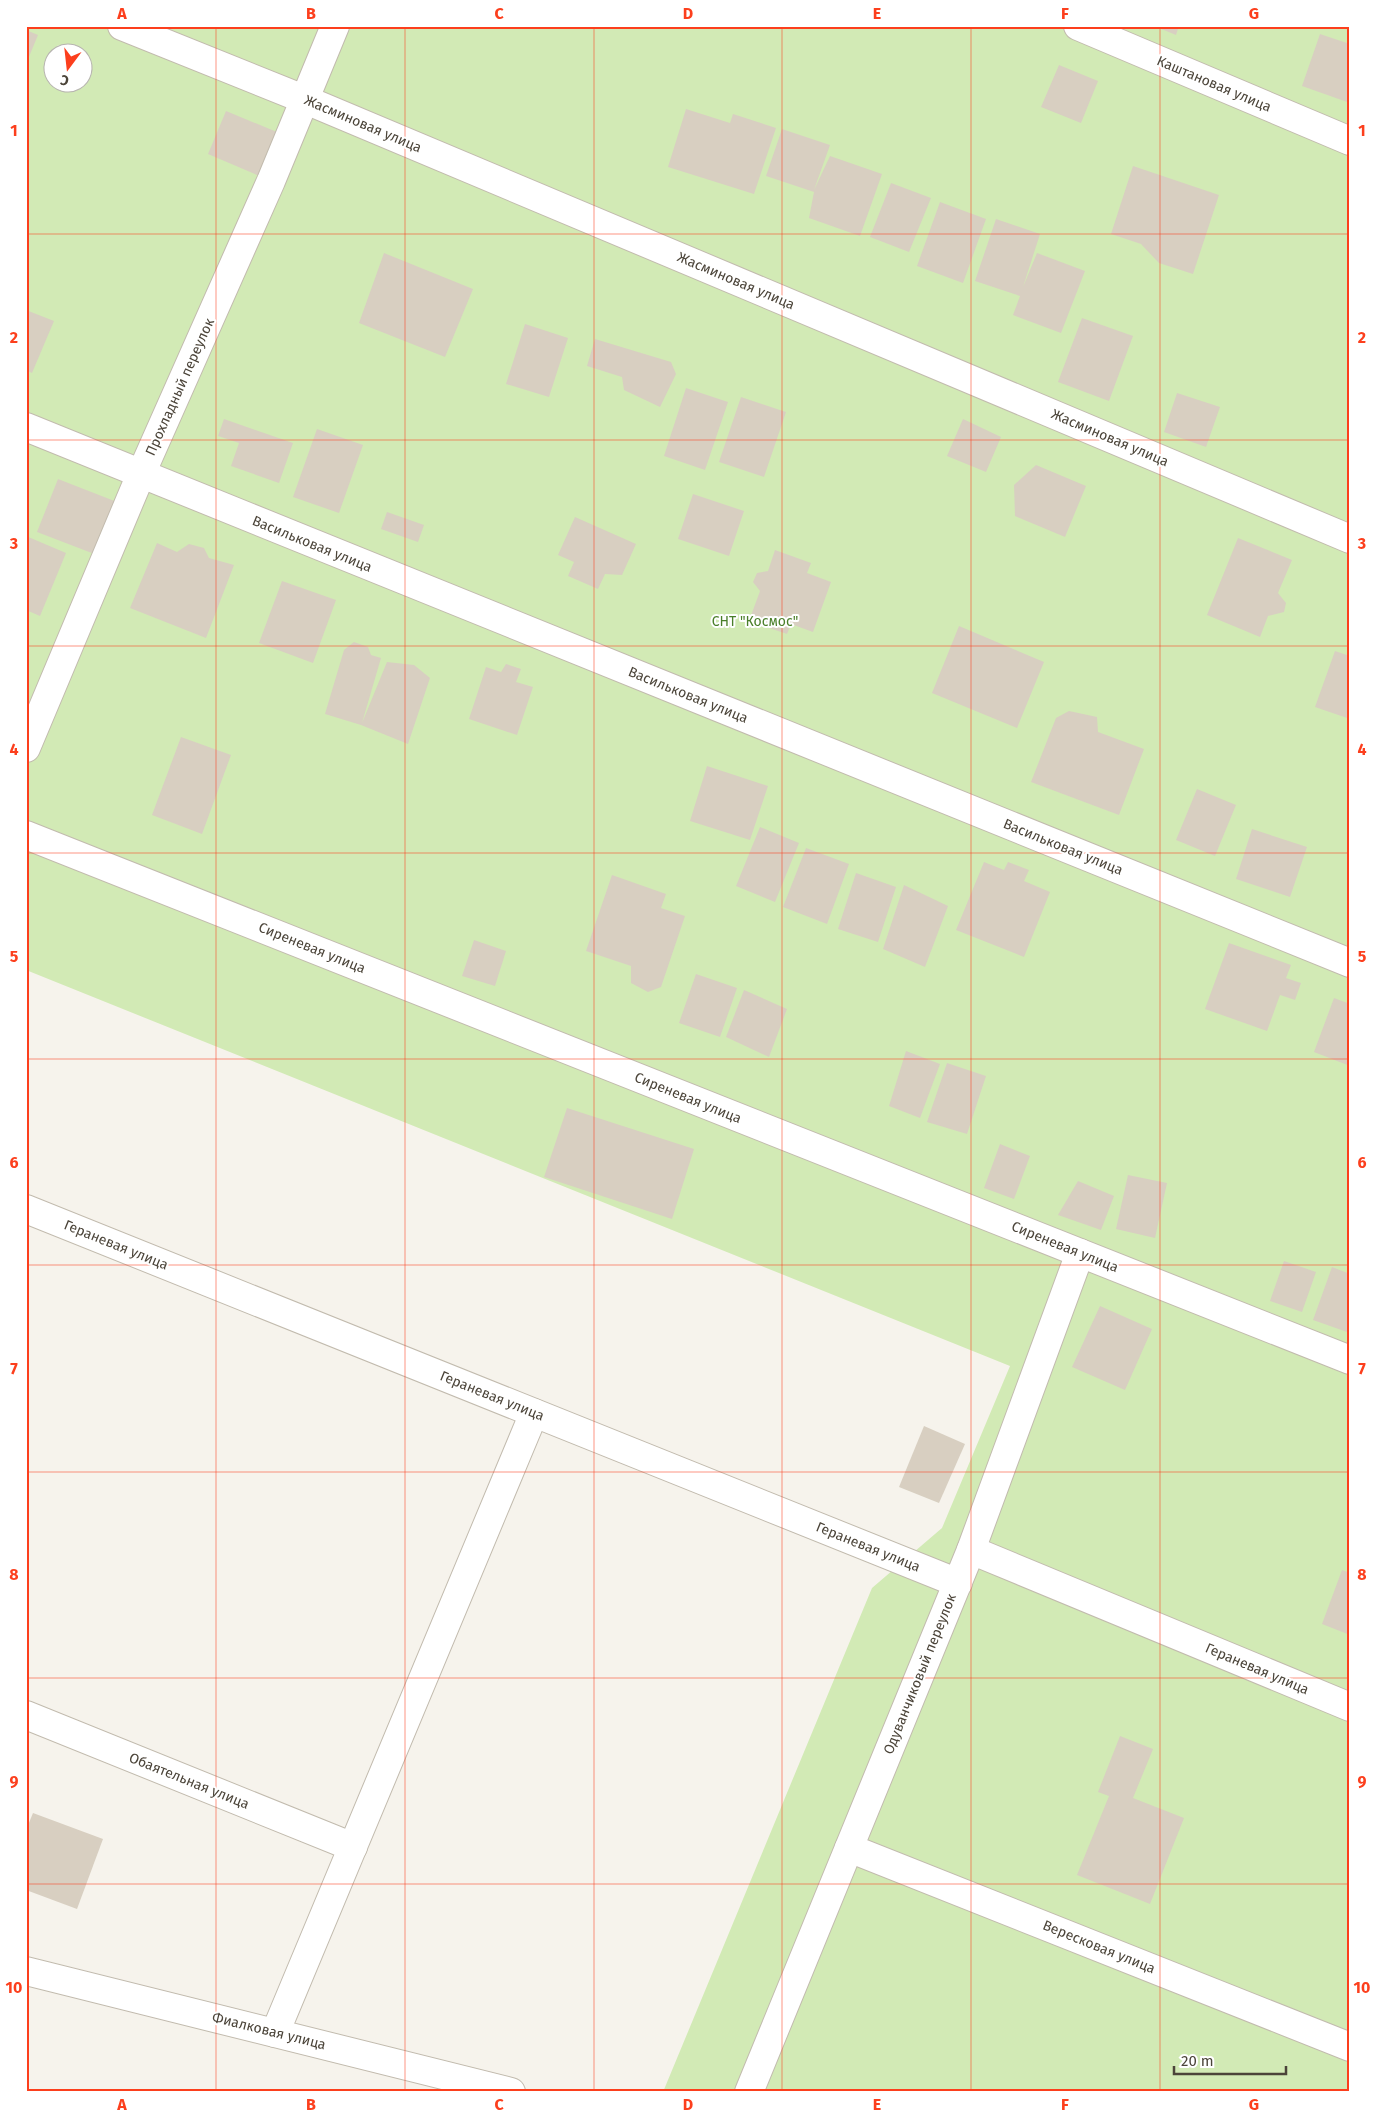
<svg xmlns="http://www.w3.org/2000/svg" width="1376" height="2118" font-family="'Fira Sans',sans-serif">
  <rect width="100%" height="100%" fill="#f6f3ec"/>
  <!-- green -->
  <path fill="#d2eab5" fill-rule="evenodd" d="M26,26H1350V2092H663L872,1588L942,1528L1010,1366L26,970ZM52,52H82V82H52Z"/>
  <!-- building -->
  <g fill="#d8cfc1">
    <path d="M1154,26H1179L1176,35Z"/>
    <path d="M26,30L38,35L26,64Z"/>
    <path d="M1320,34L1350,44V103L1302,86Z"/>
    <path d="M1059,65L1098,81L1081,123L1041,107Z"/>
    <path d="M686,109L730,123L733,114L776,128L754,194L668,167Z"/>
    <path d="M226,111L289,137L271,181L208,154Z"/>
    <path d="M782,129L830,145L814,190L830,156L882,174L860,236L809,218L814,192L766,176Z"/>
    <path d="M1133,166L1219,195L1193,274L1159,263L1141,244L1111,234Z"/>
    <path d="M891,183L931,198L909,252L870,237Z"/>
    <path d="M940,202L986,219L963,283L917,266Z"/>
    <path d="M996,219L1040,234L1023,287L1037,253L1085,271L1061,333L1013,315L1020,296L975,281Z"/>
    <path d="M384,253L473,289L445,357L359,323Z"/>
    <path d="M26,310L54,321L32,373L26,370Z"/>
    <path d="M1082,318L1133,336L1109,401L1058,382Z"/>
    <path d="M525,324L568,338L549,397L506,384Z"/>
    <path d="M595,339L671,362L676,374L660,407L624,390L622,377L587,366Z"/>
    <path d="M686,388L728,402L705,470L664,456Z"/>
    <path d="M1177,393L1220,407L1206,447L1164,432Z"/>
    <path d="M741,397L786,412L764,477L719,462Z"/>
    <path d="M224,419L293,443L279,483L231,466L239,443L218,436Z"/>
    <path d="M963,419L1001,437L986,472L947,456Z"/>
    <path d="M317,429L363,445L339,513L293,497Z"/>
    <path d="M1036,465L1086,486L1065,537L1015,516L1014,485Z"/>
    <path d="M58,479L117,502L97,555L37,532Z"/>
    <path d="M693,494L744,511L729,556L678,539Z"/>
    <path d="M387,512L424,525L418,542L381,529Z"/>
    <path d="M575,517L636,544L622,575L605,574L598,589L568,576L574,562L558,555Z"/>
    <path d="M26,536L66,553L40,616L26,610Z"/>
    <path d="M1238,538L1292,560L1278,593L1286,603L1284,612L1268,616L1260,637L1207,615Z"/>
    <path d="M157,543L177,552L189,544L204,548L209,558L234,565L206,638L130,608Z"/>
    <path d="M775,550L811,563L807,573L831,582L813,632L791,624L787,634L749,621L760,591L753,582L757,573L768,571Z"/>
    <path d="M282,581L336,600L313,663L259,643Z"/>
    <path d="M959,626L1044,662L1017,728L932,693Z"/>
    <path d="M354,642L368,647L371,655L381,658L362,723L387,662L414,665L430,678L408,744L361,725L325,714L344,650Z"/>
    <path d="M1335,651L1350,656V719L1315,707Z"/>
    <path d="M506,664L521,669L516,682L533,687L517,735L469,719L486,667L501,672Z"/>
    <path d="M1069,711L1097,717L1098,732L1144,749L1119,815L1031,782L1056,718Z"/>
    <path d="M181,737L231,755L202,834L152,815Z"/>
    <path d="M707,766L768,786L750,840L690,821Z"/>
    <path d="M1197,789L1236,805L1215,856L1176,840Z"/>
    <path d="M760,827L799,843L775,902L736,886Z"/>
    <path d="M1252,829L1307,847L1290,897L1236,879Z"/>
    <path d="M806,848L849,864L827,924L783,907Z"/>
    <path d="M984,862L1004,870L1008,862L1029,870L1024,881L1050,892L1024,957L956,930Z"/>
    <path d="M856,873L896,887L878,942L838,929Z"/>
    <path d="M612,875L666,894L661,908L685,916L661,987L648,992L631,983V966L586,951Z"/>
    <path d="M904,885L948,906L925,967L883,949Z"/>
    <path d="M474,940L506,951L495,986L462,976Z"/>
    <path d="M1229,943L1291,965L1286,978L1301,983L1295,1000L1280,995L1267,1031L1205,1009Z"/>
    <path d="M696,974L737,988L720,1037L679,1023Z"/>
    <path d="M744,990L787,1009L769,1057L726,1037Z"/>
    <path d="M1334,998L1350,1004V1066L1314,1052Z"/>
    <path d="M906,1051L940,1064L920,1118L889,1106Z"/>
    <path d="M947,1063L986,1076L967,1134L927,1122Z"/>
    <path d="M567,1108L694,1149L672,1219L544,1177Z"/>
    <path d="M1000,1144L1030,1156L1014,1199L984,1188Z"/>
    <path d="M1128,1175L1167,1183L1155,1238L1116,1229Z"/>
    <path d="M1078,1181L1114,1196L1101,1230L1058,1215Z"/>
    <path d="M1284,1261L1316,1272L1302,1312L1270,1301Z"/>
    <path d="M1332,1267L1350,1274V1333L1313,1320Z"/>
    <path d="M1100,1306L1152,1329L1125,1390L1072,1367Z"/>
    <path d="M924,1426L965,1444L939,1503L899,1487Z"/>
    <path d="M1342,1570L1350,1573V1635L1322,1624Z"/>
    <path d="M1120,1736L1153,1749L1133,1798L1184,1818L1150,1904L1077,1875L1109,1796L1098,1792Z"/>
    <path d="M33,1813L103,1839L77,1909L26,1890V1830Z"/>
  </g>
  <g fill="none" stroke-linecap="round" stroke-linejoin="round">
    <defs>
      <g id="minor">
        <path d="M122,26L306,100L1350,539"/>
        <path d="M1078,26L1350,141"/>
        <path d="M26,427L1350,963"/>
        <path d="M26,748L141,474L271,181L335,26"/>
        <path d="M26,835L1350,1360"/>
        <path d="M26,1209L958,1583"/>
        <path d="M971,1550L1350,1707"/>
        <path d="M26,1715L353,1847"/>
        <path d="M849,1848L1350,2047"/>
        <path d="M26,1971L511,2092"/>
        <path d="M275,2033L534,1413"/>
        <path d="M749,2092L971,1550L1080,1253"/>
      </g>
    </defs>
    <!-- minor casing -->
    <use href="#minor" stroke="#c2bbae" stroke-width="30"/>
    <!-- minor -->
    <use href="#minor" stroke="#fff" stroke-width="28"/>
  </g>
  <!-- grid -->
  <path fill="none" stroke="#fc3f1d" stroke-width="1" stroke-opacity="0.55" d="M216,26V2092M405,26V2092M594,26V2092M782,26V2092M971,26V2092M1160,26V2092M26,234H1350M26,440H1350M26,646H1350M26,853H1350M26,1059H1350M26,1265H1350M26,1472H1350M26,1678H1350M26,1884H1350"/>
  <g text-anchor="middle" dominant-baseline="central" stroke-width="4" stroke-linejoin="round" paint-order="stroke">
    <!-- street labels -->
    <g font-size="14" fill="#4b4439" stroke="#fff">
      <text transform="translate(1214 84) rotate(23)">Каштановая улица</text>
      <text transform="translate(363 124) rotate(23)">Жасминовая улица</text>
      <text transform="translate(736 281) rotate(23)">Жасминовая улица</text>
      <text transform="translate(180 387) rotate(-66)">Прохладный переулок</text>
      <text transform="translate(1110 438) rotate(23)">Жасминовая улица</text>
      <text transform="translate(312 544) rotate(22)">Васильковая улица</text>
      <text transform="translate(688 695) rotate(22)">Васильковая улица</text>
      <text transform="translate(1063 847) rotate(22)">Васильковая улица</text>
      <text transform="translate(312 948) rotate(22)">Сиреневая улица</text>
      <text transform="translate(688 1098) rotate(22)">Сиреневая улица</text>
      <text transform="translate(116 1245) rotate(22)">Гераневая улица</text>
      <text transform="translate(1065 1247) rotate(22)">Сиреневая улица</text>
      <text transform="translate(492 1396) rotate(22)">Гераневая улица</text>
      <text transform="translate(868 1547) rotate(22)">Гераневая улица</text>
      <text transform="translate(1257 1669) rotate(23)">Гераневая улица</text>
      <text transform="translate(920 1674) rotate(-68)">Одуванчиковый переулок</text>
      <text transform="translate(189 1781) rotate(22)">Обаятельная улица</text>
      <text transform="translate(1099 1947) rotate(22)">Вересковая улица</text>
      <text transform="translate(269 2031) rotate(14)">Фиалковая улица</text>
    </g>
    <!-- park labels -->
    <g font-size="14" fill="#4a7f2a" stroke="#fff">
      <text x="755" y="621">СНТ "Космос"</text>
    </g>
  </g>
  <!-- border -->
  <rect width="1376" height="2118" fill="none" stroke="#ffffff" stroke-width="55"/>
  <!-- north arrow -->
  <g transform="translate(68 68) rotate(195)"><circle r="24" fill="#ffffff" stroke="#b7b4b0"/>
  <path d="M0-4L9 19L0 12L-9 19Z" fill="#fc3f1d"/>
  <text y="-8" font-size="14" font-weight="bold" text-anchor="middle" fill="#4b4439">С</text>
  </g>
  <!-- scale -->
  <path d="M1174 2066v8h112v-8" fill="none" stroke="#4b4439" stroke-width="2.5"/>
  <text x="1181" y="2066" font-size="15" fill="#4b4439" stroke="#ffffff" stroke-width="4" paint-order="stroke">20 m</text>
  <rect x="28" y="28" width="1320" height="2062" fill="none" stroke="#fc3f1d" stroke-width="2"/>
  <g font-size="16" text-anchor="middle" font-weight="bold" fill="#fc3f1d">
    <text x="122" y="19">A</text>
    <text x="311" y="19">B</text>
    <text x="499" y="19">C</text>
    <text x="688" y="19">D</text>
    <text x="877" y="19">E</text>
    <text x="1065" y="19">F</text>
    <text x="1254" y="19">G</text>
    <text x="14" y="136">1</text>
    <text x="1362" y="136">1</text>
    <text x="14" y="343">2</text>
    <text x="1362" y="343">2</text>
    <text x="14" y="549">3</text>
    <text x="1362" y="549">3</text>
    <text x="14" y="755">4</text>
    <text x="1362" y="755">4</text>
    <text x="14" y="962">5</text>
    <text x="1362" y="962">5</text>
    <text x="14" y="1168">6</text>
    <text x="1362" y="1168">6</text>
    <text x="14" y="1374">7</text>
    <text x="1362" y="1374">7</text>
    <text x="14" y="1580">8</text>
    <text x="1362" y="1580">8</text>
    <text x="14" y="1787">9</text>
    <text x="1362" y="1787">9</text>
    <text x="14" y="1993">10</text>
    <text x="1362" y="1993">10</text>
    <text x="122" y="2110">A</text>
    <text x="311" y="2110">B</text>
    <text x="499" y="2110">C</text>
    <text x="688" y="2110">D</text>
    <text x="877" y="2110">E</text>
    <text x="1065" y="2110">F</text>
    <text x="1254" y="2110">G</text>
  </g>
</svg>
